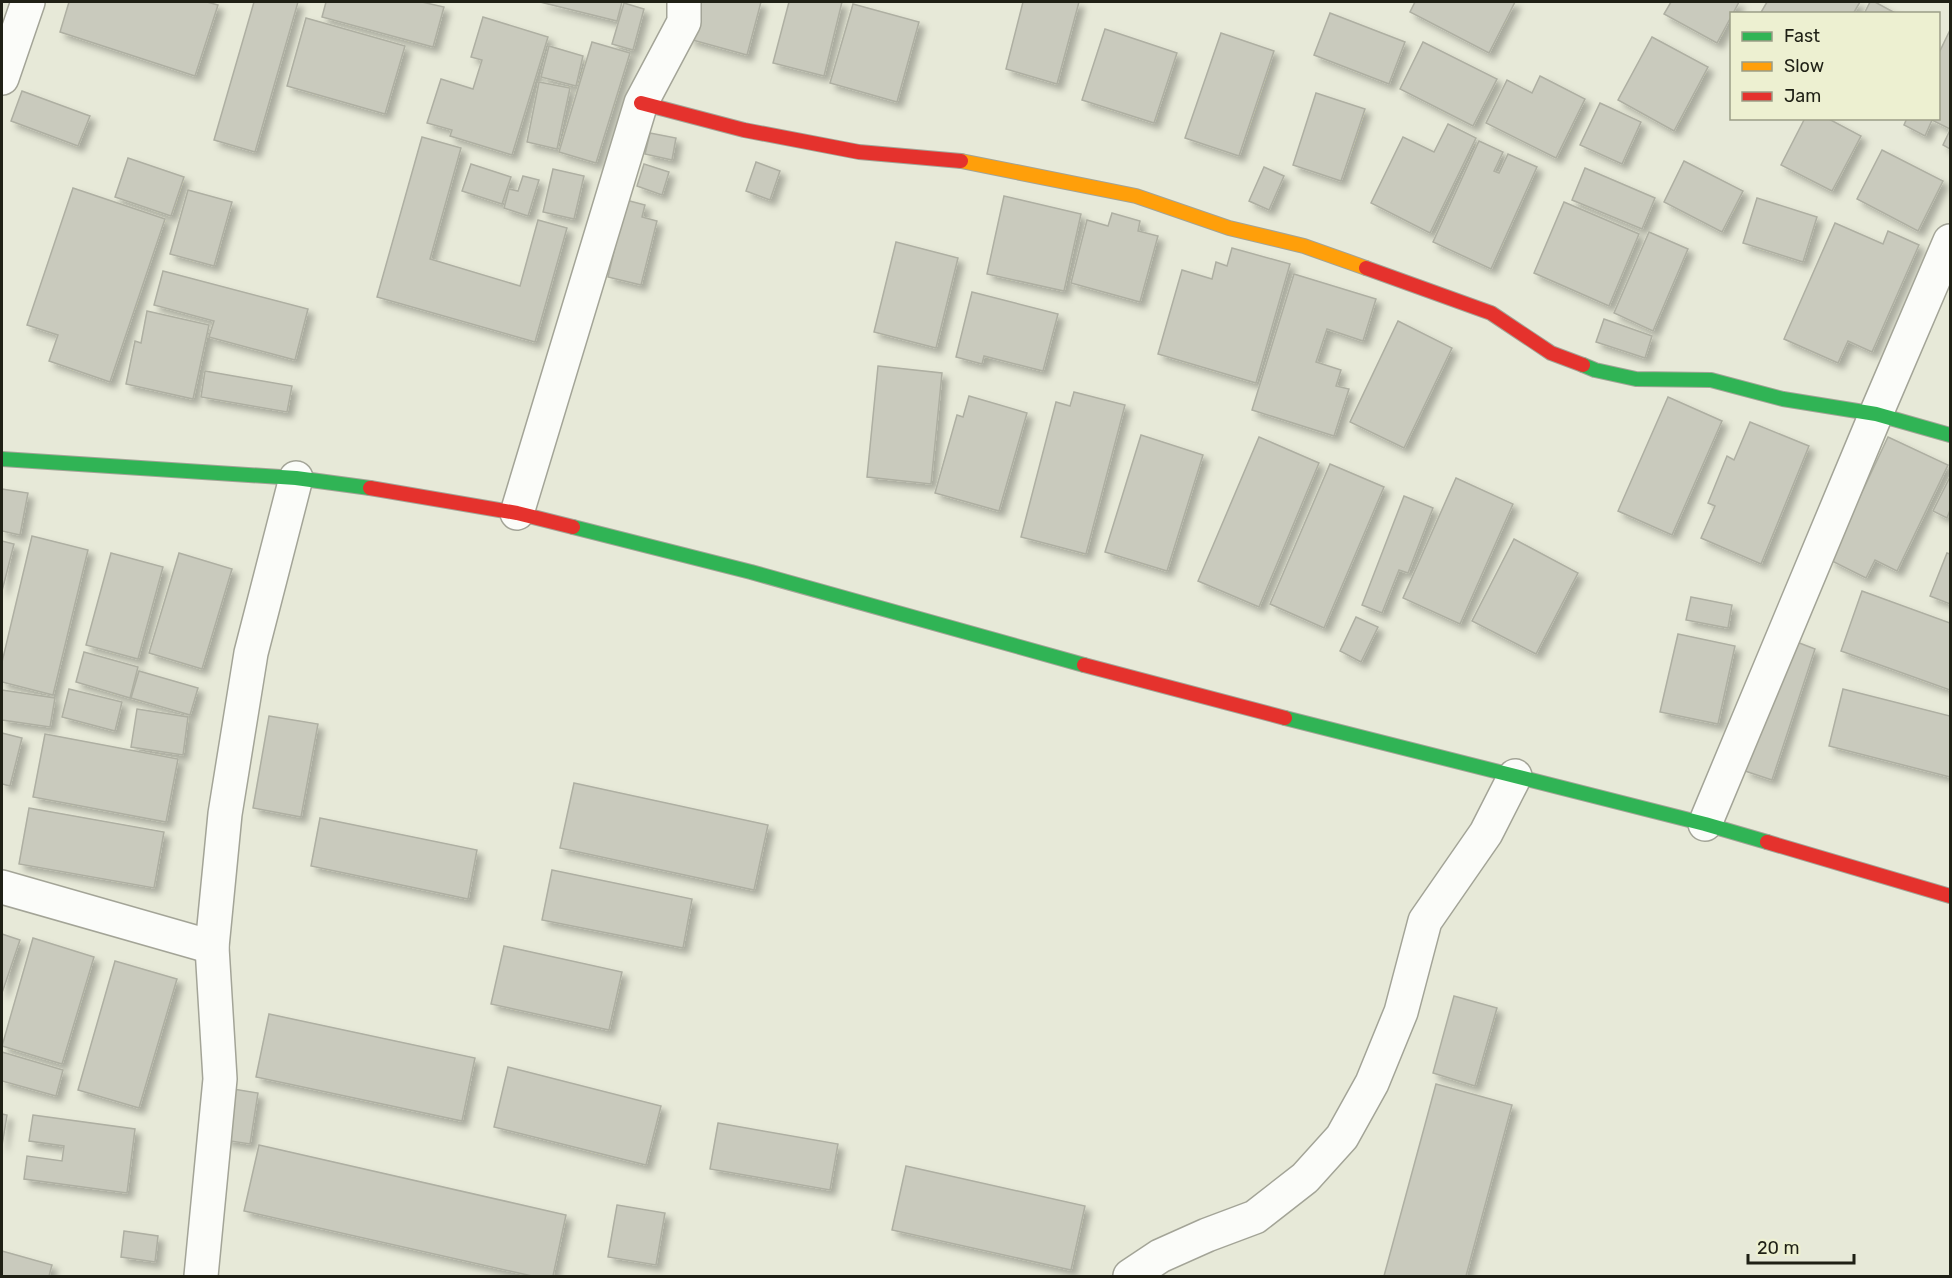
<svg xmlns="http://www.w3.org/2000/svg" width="1952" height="1278" font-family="Rubik,sans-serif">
  <defs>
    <filter id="shadow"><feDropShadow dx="5.5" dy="5.5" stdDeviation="3" flood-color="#0004"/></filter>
  </defs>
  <rect width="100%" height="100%" fill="#e7e9d8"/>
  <!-- building -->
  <g fill="#c9cabd" stroke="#aeafa2" stroke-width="1.5" filter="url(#shadow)">
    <path d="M69,2H207L218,5L195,76L60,32Z"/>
    <path d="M254,2H298L255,152L214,140Z"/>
    <path d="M326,2H422L444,7L433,47L322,17Z"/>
    <path d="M540,2H622L617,21Z"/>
    <path d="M699,2H761L747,55L689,39Z"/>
    <path d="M789,2H842L824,76L773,63Z"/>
    <path d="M1023,2H1079L1057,84L1006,69Z"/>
    <path d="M1415,2H1515L1489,53L1410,12Z"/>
    <path d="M1671,2H1739L1717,43L1664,14Z"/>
    <path d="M1767,2H1860L1853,14H1760Z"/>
    <path d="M1870,2H1875L1897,14H1864Z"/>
    <path d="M624,3L644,9L633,50L612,44Z"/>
    <path d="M853,4L919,22L897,102L830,83Z"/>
    <path d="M1330,13L1405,42L1389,84L1314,55Z"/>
    <path d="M483,17L548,37L512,155L450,136L452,130L427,123L441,79L473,89L482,60L471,57Z"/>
    <path d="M306,18L405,46L385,114L287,86Z"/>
    <path d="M1105,29L1177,53L1154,123L1082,100Z"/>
    <path d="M1950,30V129L1932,120L1925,136L1904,125L1907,118H1938V55Z"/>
    <path d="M1221,33L1274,51L1239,156L1185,138Z"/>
    <path d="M1652,37L1708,67L1674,131L1618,100Z"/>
    <path d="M592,42L630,53L596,163L559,152Z"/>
    <path d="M1423,42L1497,79L1473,126L1400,89Z"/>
    <path d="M549,46L583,56L576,86L541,77Z"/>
    <path d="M1540,76L1585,99L1556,158L1486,123L1507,80L1532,93Z"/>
    <path d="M539,82L570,88L557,149L527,142Z"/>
    <path d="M22,91L90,116L78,146L11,121Z"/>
    <path d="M1316,93L1365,109L1341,181L1293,165Z"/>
    <path d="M1600,103L1641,122L1622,164L1580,145Z"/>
    <path d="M1805,118H1827L1861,136L1832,191L1781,165Z"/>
    <path d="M1448,124L1476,138L1430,233L1371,203L1403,137L1434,152Z"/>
    <path d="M1950,130V149L1943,145Z"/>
    <path d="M650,133L676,138L672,160L645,154Z"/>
    <path d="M422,137L461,148L430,259L520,286L538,220L567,228L535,342L377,297Z"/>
    <path d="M1479,141L1503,152L1494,171L1499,173L1508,154L1537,167L1491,269L1433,242Z"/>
    <path d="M1882,150L1943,181L1918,231L1857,199Z"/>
    <path d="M128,158L184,177L171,216L115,197Z"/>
    <path d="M1684,161L1743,191L1722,232L1664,202Z"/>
    <path d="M756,162L780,171L770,200L746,191Z"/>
    <path d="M471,164L511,177L502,204L462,191Z"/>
    <path d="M644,164L669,172L662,195L637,186Z"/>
    <path d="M1264,167L1284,176L1269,210L1249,201Z"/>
    <path d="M1585,168L1655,198L1642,229L1572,200Z"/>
    <path d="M553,169L584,176L574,219L543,212Z"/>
    <path d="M523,176L539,180L528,216L504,208L509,189L518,191Z"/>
    <path d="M73,188L165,219L110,382L49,361L58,335L27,325Z"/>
    <path d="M188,190L232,202L214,266L170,254Z"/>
    <path d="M1004,196L1081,214L1064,291L987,274Z"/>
    <path d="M1757,198L1817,217L1803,262L1743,243Z"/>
    <path d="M626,200L645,205L642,217L657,221L641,285L608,277Z"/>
    <path d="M1564,202L1639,234L1609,306L1534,273Z"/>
    <path d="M1112,213L1140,221L1138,231L1158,236L1140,302L1071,283L1087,220L1108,226Z"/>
    <path d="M1835,223L1883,244L1888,231L1919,245L1872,352L1848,341L1838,363L1784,339Z"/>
    <path d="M1649,232L1688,249L1653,331L1614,313Z"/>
    <path d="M896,242L958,258L936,348L874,332Z"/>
    <path d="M1232,248L1290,264L1256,383L1158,354L1182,270L1212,279L1216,262L1227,266Z"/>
    <path d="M163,271L308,309L295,360L209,337L214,321L154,305Z"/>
    <path d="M1294,274L1376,299L1363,341L1327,329L1316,362L1341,370L1336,386L1349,389L1334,436L1252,410Z"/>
    <path d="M972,292L1058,314L1043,371L984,356L982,364L956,357Z"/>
    <path d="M147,311L209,325L193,399L126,384L135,341L141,343Z"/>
    <path d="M1604,319L1652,336L1645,358L1596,342Z"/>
    <path d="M1398,321L1452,348L1404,448L1350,422Z"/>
    <path d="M878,366L942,373L931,484L867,477Z"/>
    <path d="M205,371L292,386L287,412L201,397Z"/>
    <path d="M1074,392L1125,405L1086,554L1021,537L1056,402L1070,406Z"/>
    <path d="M969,396L1027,413L999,511L935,493L957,415L963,417Z"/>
    <path d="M1668,397L1722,421L1672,535L1618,511Z"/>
    <path d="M1750,422L1809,446L1761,564L1701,538L1715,506L1708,503L1727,456L1734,460Z"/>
    <path d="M1141,435L1203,455L1167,571L1105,552Z"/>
    <path d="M1259,437L1319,463L1259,607L1198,581Z"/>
    <path d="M1888,437L1948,465L1897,571L1875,560L1866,578L1830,560Z"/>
    <path d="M1330,464L1384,487L1324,628L1270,604Z"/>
    <path d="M1950,477V510L1947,518L1933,511Z"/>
    <path d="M1456,478L1513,504L1460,624L1403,598Z"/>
    <path d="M2,489L28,493L20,535L2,531Z"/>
    <path d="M1404,496L1433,508L1408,573L1399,570L1382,613L1362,605Z"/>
    <path d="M32,536L88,550L53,695L2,682V662Z"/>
    <path d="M1514,539L1578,573L1536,654L1472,621Z"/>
    <path d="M2,541L14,544L2,591Z"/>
    <path d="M111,553L163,567L138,659L86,645Z"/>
    <path d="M179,553L232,569L202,669L149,653Z"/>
    <path d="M1947,553L1950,554V604L1930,596Z"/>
    <path d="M1862,591L1950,623V690L1841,651Z"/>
    <path d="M1691,597L1732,605L1728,628L1686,620Z"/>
    <path d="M1356,617L1378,627L1361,662L1340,651Z"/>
    <path d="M1678,634L1735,646L1718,724L1660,712Z"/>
    <path d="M1789,639L1815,649L1772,780L1745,771Z"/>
    <path d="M84,652L138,667L130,698L76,682Z"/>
    <path d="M139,671L198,688L190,715L131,698Z"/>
    <path d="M69,689L122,702L115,731L62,717Z"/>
    <path d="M1843,689L1950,716V777L1829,746Z"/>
    <path d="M2,690L55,698L50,727L2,720Z"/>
    <path d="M137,709L188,717L183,755L131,747Z"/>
    <path d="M269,716L318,724L301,817L253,808Z"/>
    <path d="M2,733L22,738L10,786L2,784Z"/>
    <path d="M45,734L178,759L166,822L33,797Z"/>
    <path d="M574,783L768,825L754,890L560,848Z"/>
    <path d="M29,808L164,832L154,888L19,864Z"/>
    <path d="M320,818L477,850L468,899L311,866Z"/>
    <path d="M552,870L692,899L683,948L542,920Z"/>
    <path d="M2,934L20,940L2,993Z"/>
    <path d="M33,938L94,957L62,1064L2,1046Z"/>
    <path d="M504,946L622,972L609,1030L491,1004Z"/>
    <path d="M115,961L177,979L139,1108L78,1090Z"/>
    <path d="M1454,996L1497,1008L1475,1086L1433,1073Z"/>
    <path d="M269,1014L475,1058L462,1121L256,1077Z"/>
    <path d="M2,1052L63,1070L56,1096L2,1081Z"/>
    <path d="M508,1067L661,1106L646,1165L494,1127Z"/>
    <path d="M1436,1084L1512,1105L1466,1276H1384Z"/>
    <path d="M233,1089L258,1093L250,1144L224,1140Z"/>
    <path d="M2,1114L7,1115L2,1146Z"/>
    <path d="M33,1115L135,1129L127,1193L24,1179L27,1156L62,1161L64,1146L29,1141Z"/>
    <path d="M718,1123L838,1144L830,1190L710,1169Z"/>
    <path d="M259,1145L566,1215L553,1276H532L244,1211Z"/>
    <path d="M906,1166L1085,1206L1071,1270L892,1230Z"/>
    <path d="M617,1205L665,1213L656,1265L608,1257Z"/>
    <path d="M124,1231L158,1236L155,1262L121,1257Z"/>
    <path d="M2,1251L52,1265L49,1276H2Z"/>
  </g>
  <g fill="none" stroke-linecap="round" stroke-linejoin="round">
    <defs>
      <g id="street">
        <path d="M2,78L28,2"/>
        <path d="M517,513L641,103L684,22V2"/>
        <path d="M1705,824L1876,414L1950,241"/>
        <path d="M2,887L212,947"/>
        <path d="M201,1276L220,1079L212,947L225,814L251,653L296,478"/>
        <path d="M1130,1276L1160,1256L1207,1235L1255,1217L1305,1178L1342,1137L1372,1083L1401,1012L1425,921L1486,833L1515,776"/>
      </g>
      <g id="fast">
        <path d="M1583,365L1595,370L1636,379L1711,380L1783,399L1876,414L1950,435"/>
        <path d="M2,459L296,478L370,488"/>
        <path d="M573,527L751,572L1084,665"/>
        <path d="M1285,718L1705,824L1767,842"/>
      </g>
      <path id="slow" d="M961,161L1136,196L1229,228L1304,246L1366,268"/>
      <g id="jam">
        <path d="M641,103L744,130L859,152L961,161"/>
        <path d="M1366,268L1491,313L1551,353L1583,365"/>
        <path d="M370,488L517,513L573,527"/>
        <path d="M1084,665L1285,718"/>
        <path d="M1767,842L1950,896"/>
      </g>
    </defs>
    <!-- street casing -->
    <use href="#street" stroke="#a3a497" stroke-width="36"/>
    <!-- fast casing -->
    <use href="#fast" stroke="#a3a497" stroke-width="16"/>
    <!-- slow casing -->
    <use href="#slow" stroke="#a3a497" stroke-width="16"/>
    <!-- jam casing -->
    <use href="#jam" stroke="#a3a497" stroke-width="16"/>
    <!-- street -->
    <use href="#street" stroke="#fbfcf9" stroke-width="33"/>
    <!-- fast -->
    <use href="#fast" stroke="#30b455" stroke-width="14"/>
    <!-- slow -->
    <use href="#slow" stroke="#ff9f0a" stroke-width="14"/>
    <!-- jam -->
    <use href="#jam" stroke="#e5322d" stroke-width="14"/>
  </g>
  <!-- border -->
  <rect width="1952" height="1278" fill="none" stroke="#1f2015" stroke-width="6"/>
  <!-- legend -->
  <rect x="1730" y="12" width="210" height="108" fill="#edf0d1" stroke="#9b9d86" stroke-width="1.5"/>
  <rect x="1742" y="32" width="30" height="9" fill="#30b455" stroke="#9b9d86" stroke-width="1.5"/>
  <text x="1784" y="42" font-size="18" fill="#1f2015">Fast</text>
  <rect x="1742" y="62" width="30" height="9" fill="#ff9f0a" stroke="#9b9d86" stroke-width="1.5"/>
  <text x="1784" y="72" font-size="18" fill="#1f2015">Slow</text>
  <rect x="1742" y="92" width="30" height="9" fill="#e5322d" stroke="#9b9d86" stroke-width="1.5"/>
  <text x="1784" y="102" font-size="18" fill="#1f2015">Jam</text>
  <!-- scale -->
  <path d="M1748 1254v9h106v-9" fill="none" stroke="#1f2015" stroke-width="3"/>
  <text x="1757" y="1254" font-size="18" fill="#1f2015" stroke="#edf0d1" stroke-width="4.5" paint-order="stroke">20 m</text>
</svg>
